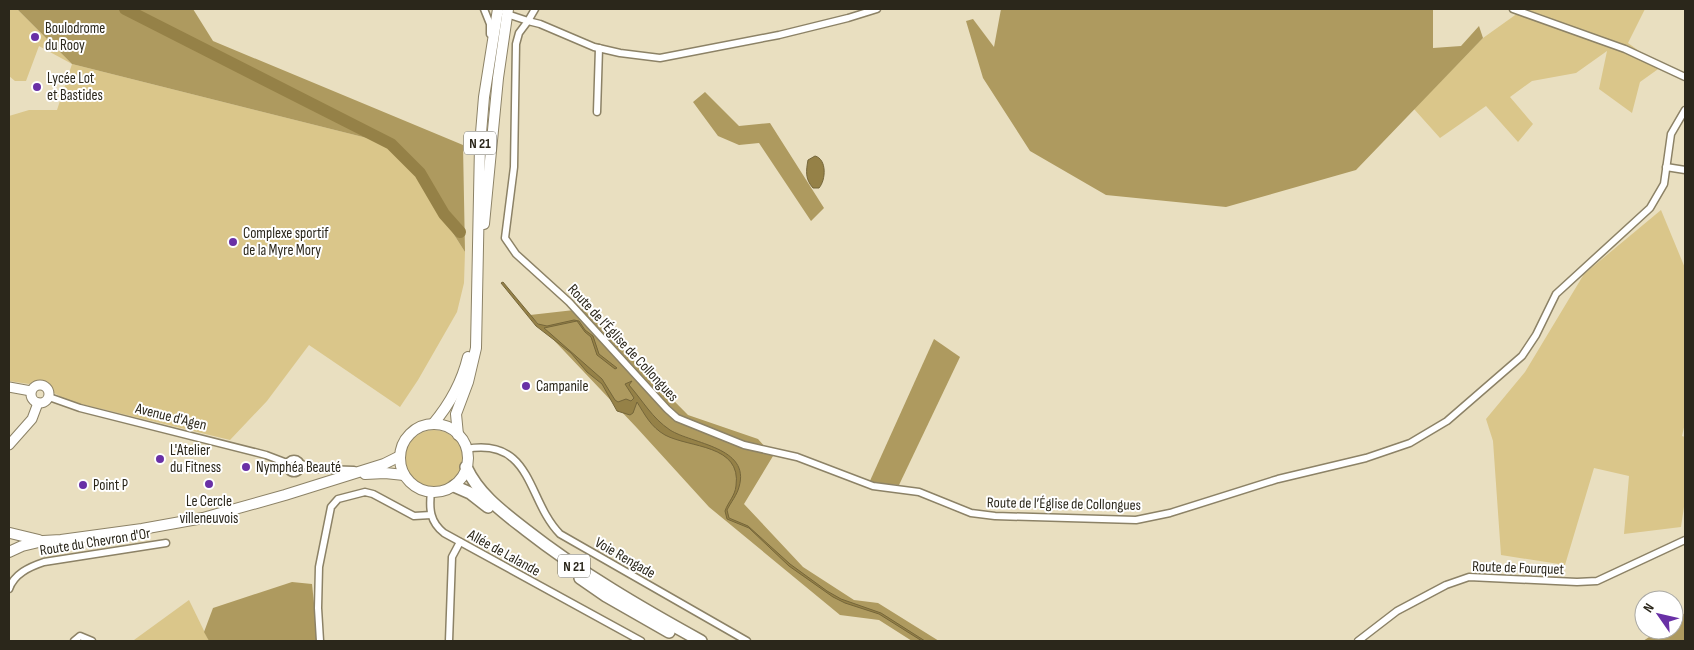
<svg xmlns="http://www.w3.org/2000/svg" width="1694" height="650" font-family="'Sofia Sans Condensed',sans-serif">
  <rect width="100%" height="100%" fill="#e9dfc0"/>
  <!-- green -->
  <g fill="#dac68a">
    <path d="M9,9H17L72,64L391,144L413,170L465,252L464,283L457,312L418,380L400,407L309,345L267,401L230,440L69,401L54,393L50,384L38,380L29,384L9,381V116L29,110H57L72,64L39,46L26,81H15L9,76Z"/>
    <path d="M1520,9H1645L1628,43L1661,67L1640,82L1632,113L1599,89L1607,51L1576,73L1532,81L1510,97L1533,124L1518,142L1486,106L1440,138L1414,109L1483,38L1518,13Z"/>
    <path d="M1661,210L1685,268V423L1682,436L1685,437V500L1681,527L1624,534L1629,476L1594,468L1565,565L1501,555L1493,441L1486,419L1525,372L1584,274Z"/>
    <circle cx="434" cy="459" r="29"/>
    <path d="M189,600L209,641H136L134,640Z"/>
  </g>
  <!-- forest -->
  <g fill="#ae9a5f">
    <path d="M17,9H193L213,41L463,145L465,252L413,170L391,144L72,64Z"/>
    <path d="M1001,9H1433V48L1461,46L1479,26L1483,38L1356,170L1226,207L1106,195L1030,151L983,78L966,21L973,19L994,47Z"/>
    <path d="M705,92L739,126L770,123L824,208L811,221L759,143L739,145L718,136L693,102Z"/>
    <path d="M583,309L688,415L758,439L773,456L744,504L803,567L854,600L878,603L939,641H912L879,620L840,615L709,507L637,428L530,315Z"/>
    <path d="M934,339L960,357L899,485L869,483Z"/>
    <path d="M292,582L312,584L318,641H209L204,632L213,608Z"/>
    <path d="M1685,613V641H1643L1660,630H1674V620Z"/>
  </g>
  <!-- water -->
  <g fill="#958147" stroke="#75663a">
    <path d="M815,156C827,159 826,180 819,188H813C805,179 806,171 808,160Z"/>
    <path d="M503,282L538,324L547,326L574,320L579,321L585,330L593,336L599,354L617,368L615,369L597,355L591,337L585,332L577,321L544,328L602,379L615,400L618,402L626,399L631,401L634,398L625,384L632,381L629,385C643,401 652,418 670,430C692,444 751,447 739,487C737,495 731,502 727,510L729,518L748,526L790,564L827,591L841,599L881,613L925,641H922L879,614L845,603L833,597L789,566L749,528L727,519L725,511C728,502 735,496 736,486C742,444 689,448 665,435C651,427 645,415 637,402L633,413L630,415L617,411L602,384L587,372L571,353L536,326L501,283Z"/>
  </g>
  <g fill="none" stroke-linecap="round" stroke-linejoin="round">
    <!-- river -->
    <path stroke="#958147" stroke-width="12" d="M125,9L391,144L420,173L444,214L460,232"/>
    <defs>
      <g id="street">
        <path d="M484,9L490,24V34"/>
        <path d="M877,9L848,18L779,35L660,58L620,53L594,47L540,24L528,21L519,33L516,44L514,167L505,238L516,254L569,302L667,409L677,418L744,445L797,457L873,486L919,492L971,513L995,516L1136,520L1170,513L1278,479L1366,458L1410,443L1447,421L1522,356L1536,335L1556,294L1650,208L1664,184L1671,134L1685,110"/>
        <path d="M1513,9L1625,49L1685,77"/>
        <path d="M505,12L507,14L528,21L535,9"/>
        <path d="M597,112L599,48"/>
        <path d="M1666,167L1685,170"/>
        <path d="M49,397L80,408L266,455L287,463"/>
        <path d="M466,449C533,437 527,501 560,534L747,641"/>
        <circle cx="294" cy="466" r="7"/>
        <path d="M301,464L319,469L354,470"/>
        <path d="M431,492C429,509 430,522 444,533L641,641"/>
        <path d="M9,589C14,574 29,567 44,562L166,543"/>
        <path d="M74,641L80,636L92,641"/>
        <path d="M320,641L318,608L319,567L331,507L338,499L365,492L373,494L414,516L431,515"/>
        <path d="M449,641L452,557L460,542"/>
        <path d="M1358,641L1397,611L1446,585L1469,577L1577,582L1597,581L1685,540"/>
      </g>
      <g id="secondary">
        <circle cx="40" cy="394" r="9"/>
        <path d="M9,387L31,391"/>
        <path d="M9,445L32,419L38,403"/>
      </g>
      <g id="primary">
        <path d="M484,224L498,78L508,9"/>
        <path d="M433,424C449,405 462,382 468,357"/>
        <circle cx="434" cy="458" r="34"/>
        <path d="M458,435L456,414L468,382L476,348L480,145L484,97L498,9"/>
        <path d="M365,474L385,473L404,475"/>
        <path d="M10,533L39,540"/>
        <path d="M9,552L22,546L43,541L61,540L142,529L203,518L285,495L384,464L400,456"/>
      </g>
      <g id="highway">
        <path d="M466,467C479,495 503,512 526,530C581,573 641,608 701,641"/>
        <path d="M454,486L470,493L488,507"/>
        <path d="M580,578L606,596L669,632"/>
      </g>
    </defs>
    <!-- street casing -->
    <use href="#street" stroke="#8c8266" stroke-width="9"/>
    <!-- secondary casing -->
    <use href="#secondary" stroke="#8c8266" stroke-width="11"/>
    <!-- primary casing -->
    <use href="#primary" stroke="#8c8266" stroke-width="12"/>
    <!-- highway casing -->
    <use href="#highway" stroke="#8c8266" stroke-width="14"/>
    <!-- street -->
    <use href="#street" stroke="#fff" stroke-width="6"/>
    <!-- secondary -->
    <use href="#secondary" stroke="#fff" stroke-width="9"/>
    <!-- primary -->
    <use href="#primary" stroke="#fff" stroke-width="10"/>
    <!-- highway -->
    <use href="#highway" stroke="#fff" stroke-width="11"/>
  </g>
  <!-- markers -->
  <g fill="#6930a6" stroke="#fff" stroke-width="2">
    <circle cx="35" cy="37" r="5"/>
    <circle cx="37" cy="87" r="5"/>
    <circle cx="233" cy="242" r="5"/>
    <circle cx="526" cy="386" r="5"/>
    <circle cx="160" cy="459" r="5"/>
    <circle cx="246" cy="467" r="5"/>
    <circle cx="209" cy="484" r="5"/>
    <circle cx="83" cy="485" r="5"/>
  </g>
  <g text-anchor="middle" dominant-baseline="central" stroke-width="4" stroke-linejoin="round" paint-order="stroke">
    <!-- shield labels -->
    <g fill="#fff" stroke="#6b685f" stroke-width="1">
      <rect x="464" y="131.5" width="32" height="23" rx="4"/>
      <rect x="558" y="554.5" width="32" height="23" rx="4"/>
    </g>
    <g font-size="14" font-weight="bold" fill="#2b271b">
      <text x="480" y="143">N 21</text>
      <text x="574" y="566">N 21</text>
    </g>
    <!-- poi labels -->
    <g font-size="15" fill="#2b271b" stroke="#fff" text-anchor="start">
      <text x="45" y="28">Boulodrome<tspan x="45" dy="17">du Rooy</tspan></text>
      <text x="47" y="78">Lycée Lot<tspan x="47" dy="17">et Bastides</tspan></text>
      <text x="243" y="233">Complexe sportif<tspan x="243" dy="17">de la Myre Mory</tspan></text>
      <text x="536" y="386">Campanile</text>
      <text x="170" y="450">L'Atelier<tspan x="170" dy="17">du Fitness</tspan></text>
      <text x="256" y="467">Nymphéa Beauté</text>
      <text x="93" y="485">Point P</text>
      <text x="209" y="501" text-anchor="middle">Le Cercle<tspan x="209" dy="17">villeneuvois</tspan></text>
    </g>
    <!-- street labels -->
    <g font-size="15" fill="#2b271b" stroke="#fff">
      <text transform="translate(623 343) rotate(47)">Route de l’Église de Collongues</text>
      <text transform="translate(171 417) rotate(14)">Avenue d'Agen</text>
      <text transform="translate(1064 504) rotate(1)">Route de l’Église de Collongues</text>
      <text transform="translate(95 542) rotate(-9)">Route du Chevron d'Or</text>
      <text transform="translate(504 553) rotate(29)">Allée de Lalande</text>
      <text transform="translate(625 558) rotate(30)">Voie Rengade</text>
      <text transform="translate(1518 568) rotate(2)">Route de Fourquet</text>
    </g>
  </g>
  <!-- border -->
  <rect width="1694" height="650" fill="none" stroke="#2b271b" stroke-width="20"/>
  <!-- north arrow -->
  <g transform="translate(1659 615) rotate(304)"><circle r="24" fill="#ffffff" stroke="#aaa9a4"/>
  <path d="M0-4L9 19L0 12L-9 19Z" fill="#6930a6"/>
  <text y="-8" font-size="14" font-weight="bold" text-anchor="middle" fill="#2b271b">N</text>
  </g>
</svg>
